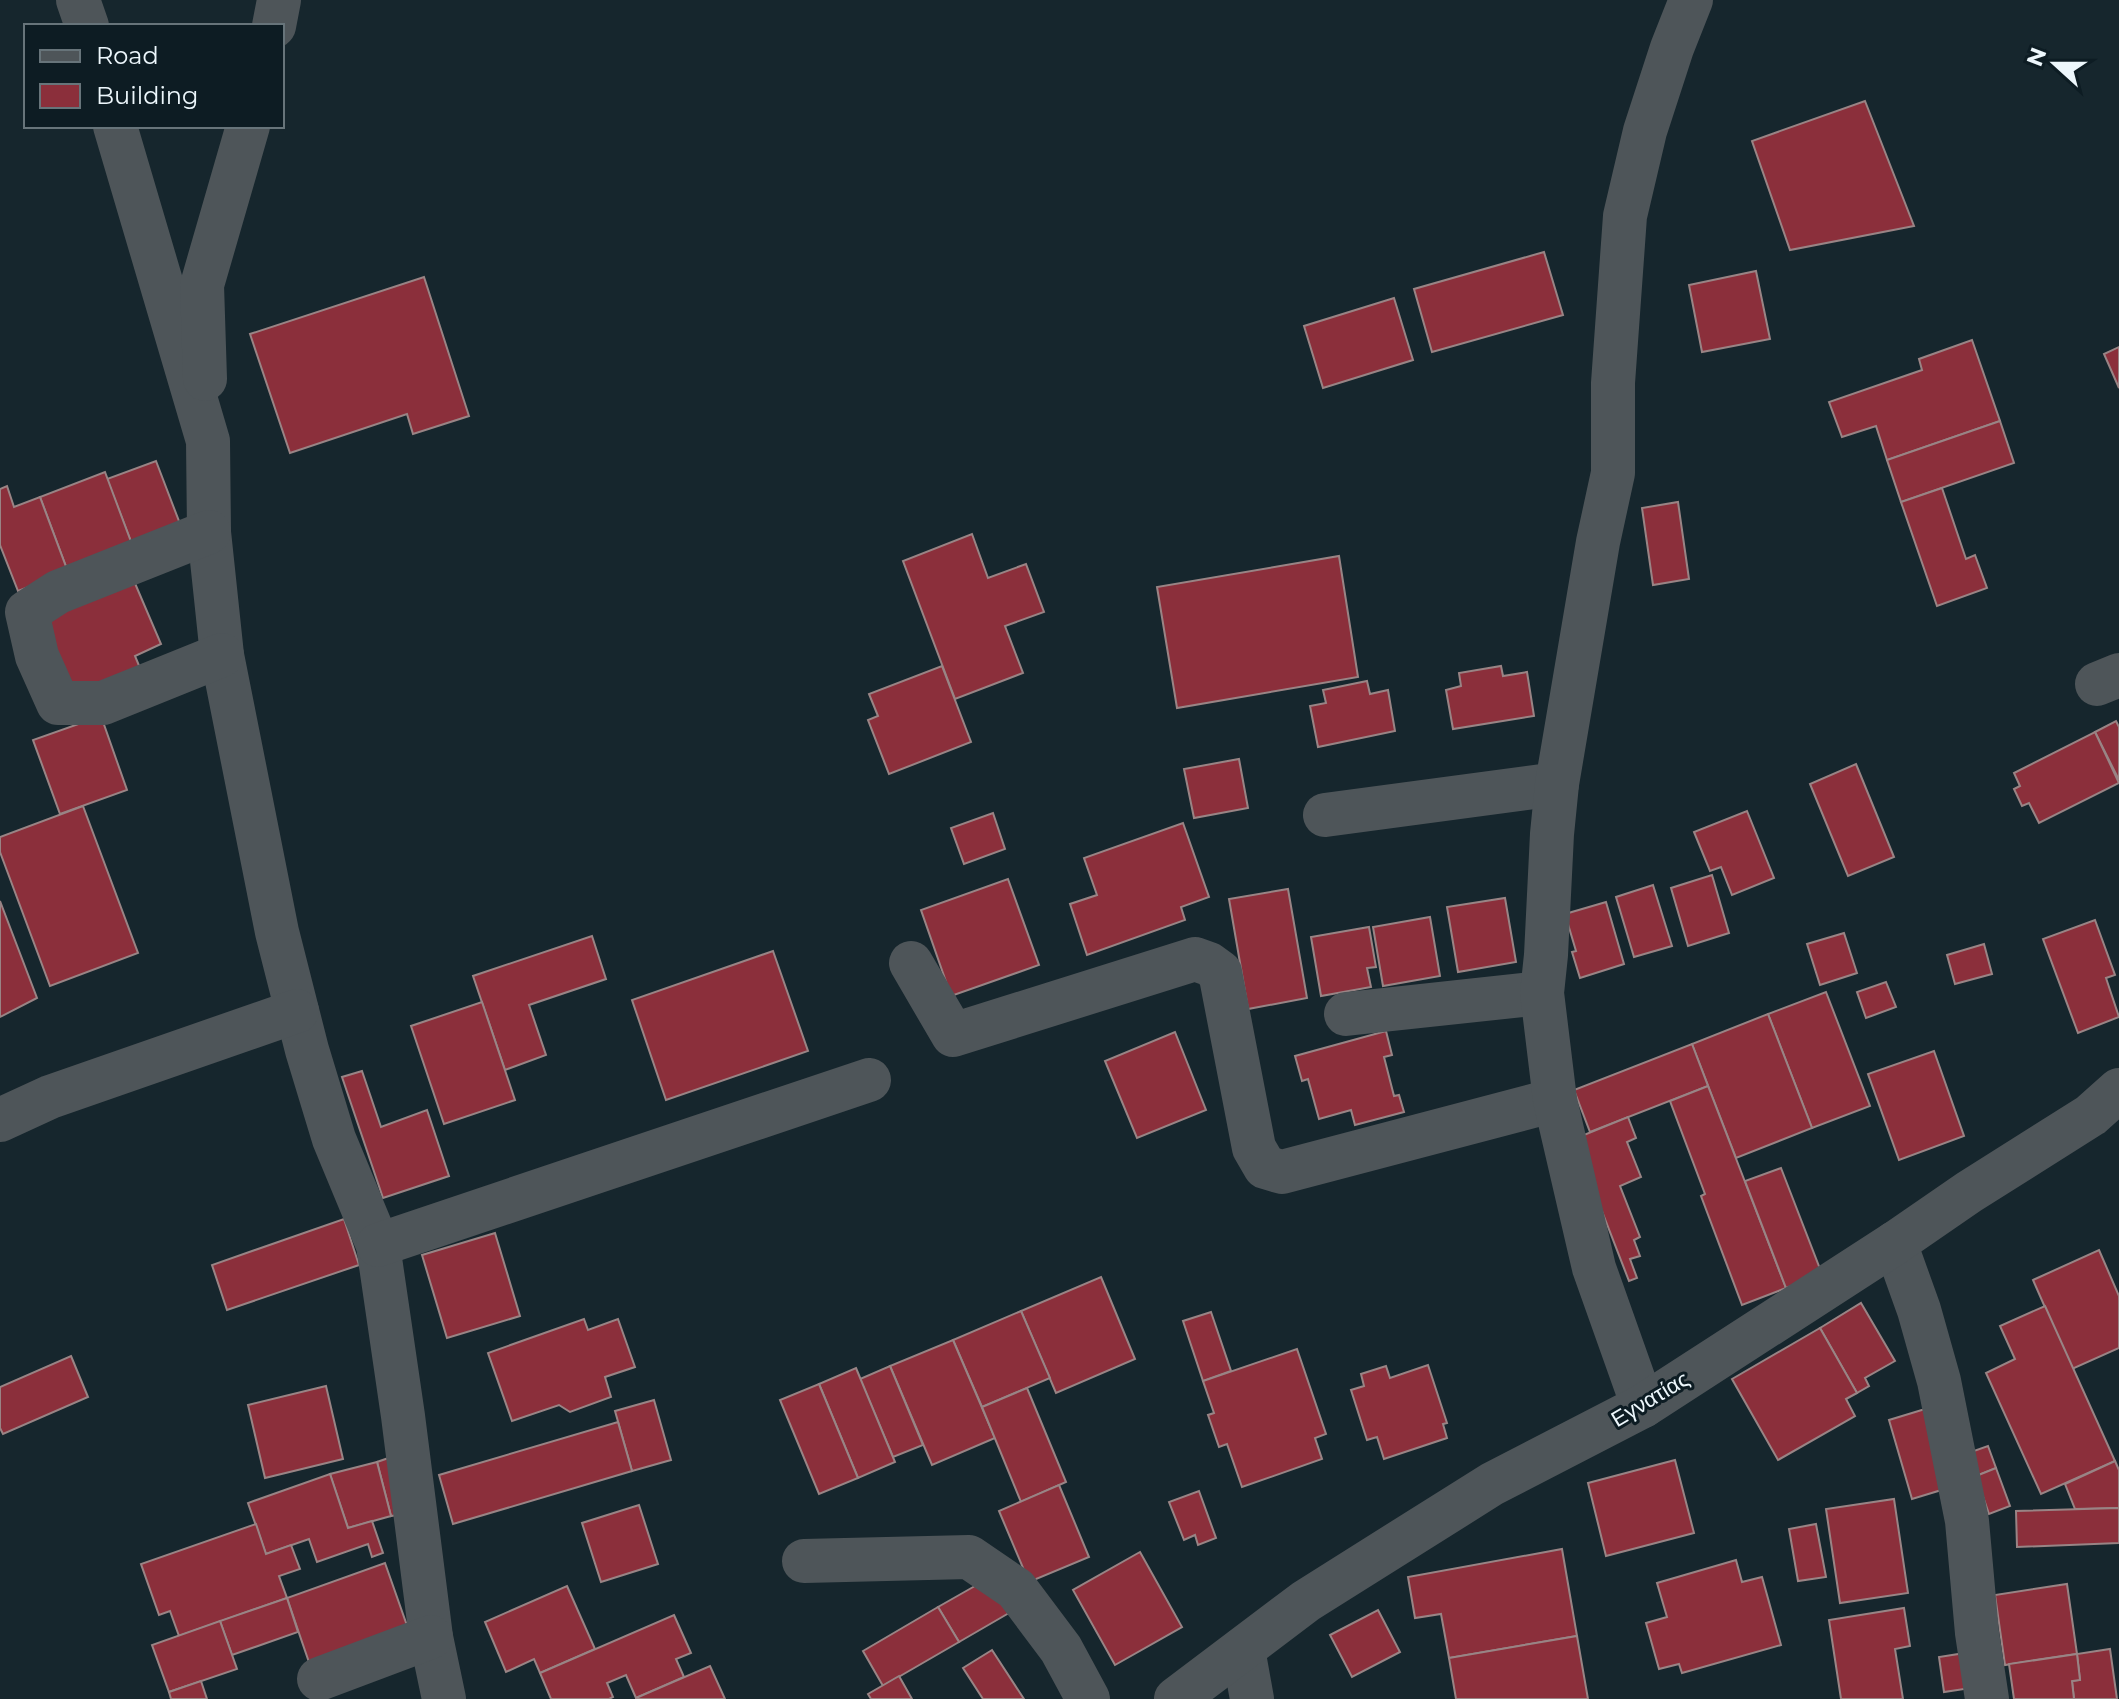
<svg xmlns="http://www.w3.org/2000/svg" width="2119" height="1699" font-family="Montserrat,sans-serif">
  <rect width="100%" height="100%" fill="#16262d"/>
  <!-- building -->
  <g fill="#8b2f3b" stroke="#998485" stroke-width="2">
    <path d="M1865,101L1914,226L1790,250L1752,141Z"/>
    <path d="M1544,252L1563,315L1432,352L1414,289Z"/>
    <path d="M1756,271L1770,339L1702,352L1689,285Z"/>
    <path d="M424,277L469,416L413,434L407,414L290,453L250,334Z"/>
    <path d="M1394,298L1413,360L1323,388L1304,326Z"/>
    <path d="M1972,340L2000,421L1887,460L1876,426L1842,437L1829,402L1922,370L1919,359Z"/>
    <path d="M2119,347V388L2104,354Z"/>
    <path d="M2000,421L2014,463L1901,502L1887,460Z"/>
    <path d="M156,461L182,529L133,547L107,479Z"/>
    <path d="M105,472L133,547L68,572L40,497Z"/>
    <path d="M7,486L14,507L40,497L68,572L18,591L0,545V489Z"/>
    <path d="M1942,488L1966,559L1975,555L1987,588L1937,606L1901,502Z"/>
    <path d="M1678,502L1689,579L1653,585L1642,508Z"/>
    <path d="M972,534L988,578L1026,564L1044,612L1005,626L1023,673L955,699L903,561Z"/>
    <path d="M1339,556L1358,677L1177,708L1157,587Z"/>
    <path d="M134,581L161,644L135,656L140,668L74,696L42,621Z"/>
    <path d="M942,666L971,742L889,774L868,720L878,716L869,694Z"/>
    <path d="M1501,666L1503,676L1527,672L1534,716L1453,729L1446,690L1461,686L1459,673Z"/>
    <path d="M1367,681L1370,694L1388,690L1395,731L1318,747L1310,706L1326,703L1323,690Z"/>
    <path d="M101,716L127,790L60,814L33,740Z"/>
    <path d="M2116,721L2119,727V780L2095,732Z"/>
    <path d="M2095,732L2119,783L2039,823L2029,803L2022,806L2014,789L2020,786L2014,773Z"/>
    <path d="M1239,759L1248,808L1194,818L1184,769Z"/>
    <path d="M1856,764L1894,857L1848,876L1810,784Z"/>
    <path d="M83,806L138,953L50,986L0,852V837Z"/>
    <path d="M1747,811L1774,878L1732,895L1721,867L1710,871L1694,832Z"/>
    <path d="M993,813L1005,849L964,864L951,828Z"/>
    <path d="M1183,823L1209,897L1181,907L1185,920L1087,955L1070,904L1097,895L1084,858Z"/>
    <path d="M1712,875L1729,933L1688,946L1671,888Z"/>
    <path d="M1008,879L1039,965L951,996L921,910Z"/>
    <path d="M1653,885L1672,946L1634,957L1616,897Z"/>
    <path d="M1288,889L1307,998L1248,1009L1229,899Z"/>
    <path d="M1505,898L1516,962L1458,972L1447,907Z"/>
    <path d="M0,901L37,998L0,1017Z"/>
    <path d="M1606,902L1624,964L1580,978L1572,952L1576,951L1565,914Z"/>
    <path d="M1430,917L1440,976L1383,986L1373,927Z"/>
    <path d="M2095,920L2115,975L2106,978L2119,1017L2078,1033L2043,939Z"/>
    <path d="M1369,927L1376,967L1367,968L1371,987L1321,996L1311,937Z"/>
    <path d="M1844,933L1857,973L1820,985L1807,944Z"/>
    <path d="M592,936L606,979L529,1005L546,1055L505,1070L473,976Z"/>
    <path d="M1984,944L1992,974L1955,984L1947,955Z"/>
    <path d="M773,951L808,1051L666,1100L632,1000Z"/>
    <path d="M1886,982L1896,1007L1866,1018L1857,992Z"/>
    <path d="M1826,992L1870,1106L1812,1128L1768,1014Z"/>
    <path d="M482,1002L515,1100L444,1124L411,1026Z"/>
    <path d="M1768,1014L1812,1128L1736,1158L1692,1044Z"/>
    <path d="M1386,1031L1392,1055L1384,1057L1394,1096L1399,1095L1404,1112L1355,1125L1351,1110L1319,1119L1308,1079L1302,1081L1295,1056Z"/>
    <path d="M1175,1032L1206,1110L1137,1138L1105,1061Z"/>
    <path d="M1692,1044L1708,1086L1590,1132L1574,1090Z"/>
    <path d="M1934,1051L1964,1136L1899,1160L1868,1074Z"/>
    <path d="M362,1071L381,1127L427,1110L449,1176L383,1198L342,1077Z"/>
    <path d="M1708,1086L1786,1288L1742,1305L1701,1196L1705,1194L1670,1101Z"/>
    <path d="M1628,1117L1636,1138L1627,1142L1641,1177L1620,1186L1640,1237L1634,1240L1640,1256L1630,1259L1637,1278L1629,1281L1574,1139Z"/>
    <path d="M1781,1168L1822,1274L1786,1288L1745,1181Z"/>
    <path d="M344,1219L359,1265L227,1310L212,1265Z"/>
    <path d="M495,1233L520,1316L447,1338L422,1255Z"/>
    <path d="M2099,1250L2119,1296V1348L2072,1369L2033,1280Z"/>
    <path d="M1101,1277L1135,1359L1056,1393L1021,1311Z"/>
    <path d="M1861,1303L1895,1361L1865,1378L1869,1386L1857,1393L1820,1328Z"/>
    <path d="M2045,1306L2115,1461L2041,1494L1986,1373L2015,1359L2000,1326Z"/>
    <path d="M1021,1311L1050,1378L982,1407L953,1340Z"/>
    <path d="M1211,1312L1231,1371L1203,1381L1183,1321Z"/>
    <path d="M584,1319L588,1330L618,1319L635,1367L605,1377L611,1397L570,1412L559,1405L512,1421L488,1353Z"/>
    <path d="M1820,1328L1857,1393L1846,1399L1855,1416L1778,1460L1732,1379Z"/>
    <path d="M953,1340L995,1438L932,1465L890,1366Z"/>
    <path d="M1297,1349L1326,1434L1315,1438L1322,1459L1242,1487L1227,1444L1219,1447L1208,1415L1214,1413L1203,1381Z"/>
    <path d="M71,1356L88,1397L3,1434L0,1428V1387Z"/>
    <path d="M1428,1365L1447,1423L1443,1424L1447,1438L1384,1459L1377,1437L1367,1440L1351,1390L1364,1386L1361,1374L1386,1366L1390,1378Z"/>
    <path d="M890,1366L923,1445L893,1457L860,1379Z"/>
    <path d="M856,1368L895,1462L858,1478L819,1384Z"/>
    <path d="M819,1384L858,1478L819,1494L780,1400Z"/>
    <path d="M326,1386L343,1459L265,1478L248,1405Z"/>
    <path d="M1027,1388L1066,1482L1021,1502L982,1407Z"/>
    <path d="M654,1400L671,1460L632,1471L615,1411Z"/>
    <path d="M1925,1409L1948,1488L1912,1499L1889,1420Z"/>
    <path d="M618,1422L632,1471L453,1524L439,1475Z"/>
    <path d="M1988,1446L1996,1468L1976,1476L1968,1453Z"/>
    <path d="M403,1453V1514L391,1516L377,1462Z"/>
    <path d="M1675,1460L1694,1533L1606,1556L1588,1483Z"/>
    <path d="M2115,1461L2119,1470V1508L2075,1509L2065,1484Z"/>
    <path d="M377,1462L391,1516L348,1528L330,1474Z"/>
    <path d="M1996,1468L2010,1506L1989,1514L1976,1476Z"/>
    <path d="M330,1474L348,1528L372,1521L383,1553L372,1557L368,1544L317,1562L309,1539L266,1554L248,1503Z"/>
    <path d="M1059,1485L1089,1557L1029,1582L999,1511Z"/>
    <path d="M1199,1491L1216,1538L1198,1545L1195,1535L1184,1540L1169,1502Z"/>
    <path d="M1894,1499L1908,1593L1840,1603L1826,1509Z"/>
    <path d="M639,1505L658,1564L601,1582L582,1523Z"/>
    <path d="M2119,1508V1543L2017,1547L2016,1511Z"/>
    <path d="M256,1524L266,1554L291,1545L300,1569L279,1576L287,1598L179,1636L170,1611L159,1615L141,1564Z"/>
    <path d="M1816,1524L1826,1577L1798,1581L1789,1529Z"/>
    <path d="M1562,1549L1577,1636L1449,1658L1441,1614L1415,1618L1408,1577Z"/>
    <path d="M1140,1552L1182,1627L1115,1665L1073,1590Z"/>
    <path d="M1736,1560L1742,1582L1762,1577L1781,1645L1682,1673L1679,1664L1659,1669L1646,1623L1667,1617L1657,1583Z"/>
    <path d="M385,1563L411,1637L312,1671L287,1598Z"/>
    <path d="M989,1578L1009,1613L959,1642L938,1607Z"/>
    <path d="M2067,1584L2077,1654L2005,1665L1995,1595Z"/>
    <path d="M567,1586L595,1649L540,1673L534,1659L506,1672L485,1622Z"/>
    <path d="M287,1598L298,1632L232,1655L220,1621Z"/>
    <path d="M938,1607L959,1642L883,1686L863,1651Z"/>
    <path d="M1904,1608L1910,1646L1895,1649L1903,1699H1841L1829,1620Z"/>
    <path d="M1378,1610L1400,1652L1352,1677L1330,1635Z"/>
    <path d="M674,1615L691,1653L676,1659L684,1677L636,1698L626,1675L607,1683L613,1697L609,1699H551L540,1673Z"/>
    <path d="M220,1621L237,1669L169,1692L152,1645Z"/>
    <path d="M1577,1636L1588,1699H1456L1449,1658Z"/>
    <path d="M2110,1649L2117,1699H2074L2072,1681L2080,1680L2077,1654Z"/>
    <path d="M992,1650L1024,1699H983L963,1668Z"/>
    <path d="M1965,1653L1971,1688L1944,1692L1939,1657Z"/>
    <path d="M2077,1654L2080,1680L2072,1681L2074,1699H2014L2009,1664Z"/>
    <path d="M710,1666L725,1699H636V1698Z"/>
    <path d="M899,1676L912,1699H871L868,1694Z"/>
    <path d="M201,1681L207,1699H171L169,1692Z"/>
  </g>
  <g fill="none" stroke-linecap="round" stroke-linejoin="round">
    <!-- minor -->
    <g stroke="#4e5559" stroke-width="44">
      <path d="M78,0L87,26"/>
      <path d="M274,26L279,0"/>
      <path d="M115,126L208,441L209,532L222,655L277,932L307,1050L334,1139L378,1245L403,1416L431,1637L444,1699"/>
      <path d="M205,379L202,285L248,126"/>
      <path d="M209,532L58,592L27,612L37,656L58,703H103L222,655"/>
      <path d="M2097,684L2119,675"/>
      <path d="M1325,815L1557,784"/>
      <path d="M911,963L953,1035L1195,959L1209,964L1220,972L1254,1148L1265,1167L1282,1172L1555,1100"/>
      <path d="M1346,1014L1542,993"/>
      <path d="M0,1120L50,1097L297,1011"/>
      <path d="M1895,1243L1919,1310L1939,1381L1967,1521L1977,1633L1987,1699"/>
      <path d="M378,1245L869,1080"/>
      <path d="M1643,1406L1594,1268L1555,1100L1542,993L1546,955L1552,834L1557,784L1598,542L1613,473V383L1625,216L1645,131L1672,48L1691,0"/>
      <path d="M804,1561L969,1557L1016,1589L1061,1649L1088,1699"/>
      <path d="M1243,1649L1252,1699"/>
      <path d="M319,1679L431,1637"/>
    </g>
    <!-- tertiary -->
    <path stroke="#4e5559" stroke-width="44" d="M1176,1699L1306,1601L1492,1484L1643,1406L1895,1243L1969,1192L2091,1115L2119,1090"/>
  </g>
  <g text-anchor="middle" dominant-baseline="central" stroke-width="6" stroke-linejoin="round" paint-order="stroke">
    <!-- street labels -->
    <g font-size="22" fill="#edf7fc" stroke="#0d1c23">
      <text transform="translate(1650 1399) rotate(-31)">Εγνατίας</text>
    </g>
  </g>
  <!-- legend -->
  <rect x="24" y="24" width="260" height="104" fill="#0d1c23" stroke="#67747a" stroke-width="2"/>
  <rect x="40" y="50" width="40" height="12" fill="#4e5559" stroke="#67747a" stroke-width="2"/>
  <text x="96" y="64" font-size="24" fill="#edf7fc">Road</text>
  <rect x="40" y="84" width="40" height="24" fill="#8b2f3b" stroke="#67747a" stroke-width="2"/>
  <text x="96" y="104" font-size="24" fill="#edf7fc">Building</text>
  <!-- north arrow -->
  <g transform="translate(2055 64) rotate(291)" stroke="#0d1c23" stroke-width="6" paint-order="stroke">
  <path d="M0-6L14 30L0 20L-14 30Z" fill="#edf7fc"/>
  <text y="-12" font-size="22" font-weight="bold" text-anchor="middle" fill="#edf7fc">N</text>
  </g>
</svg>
